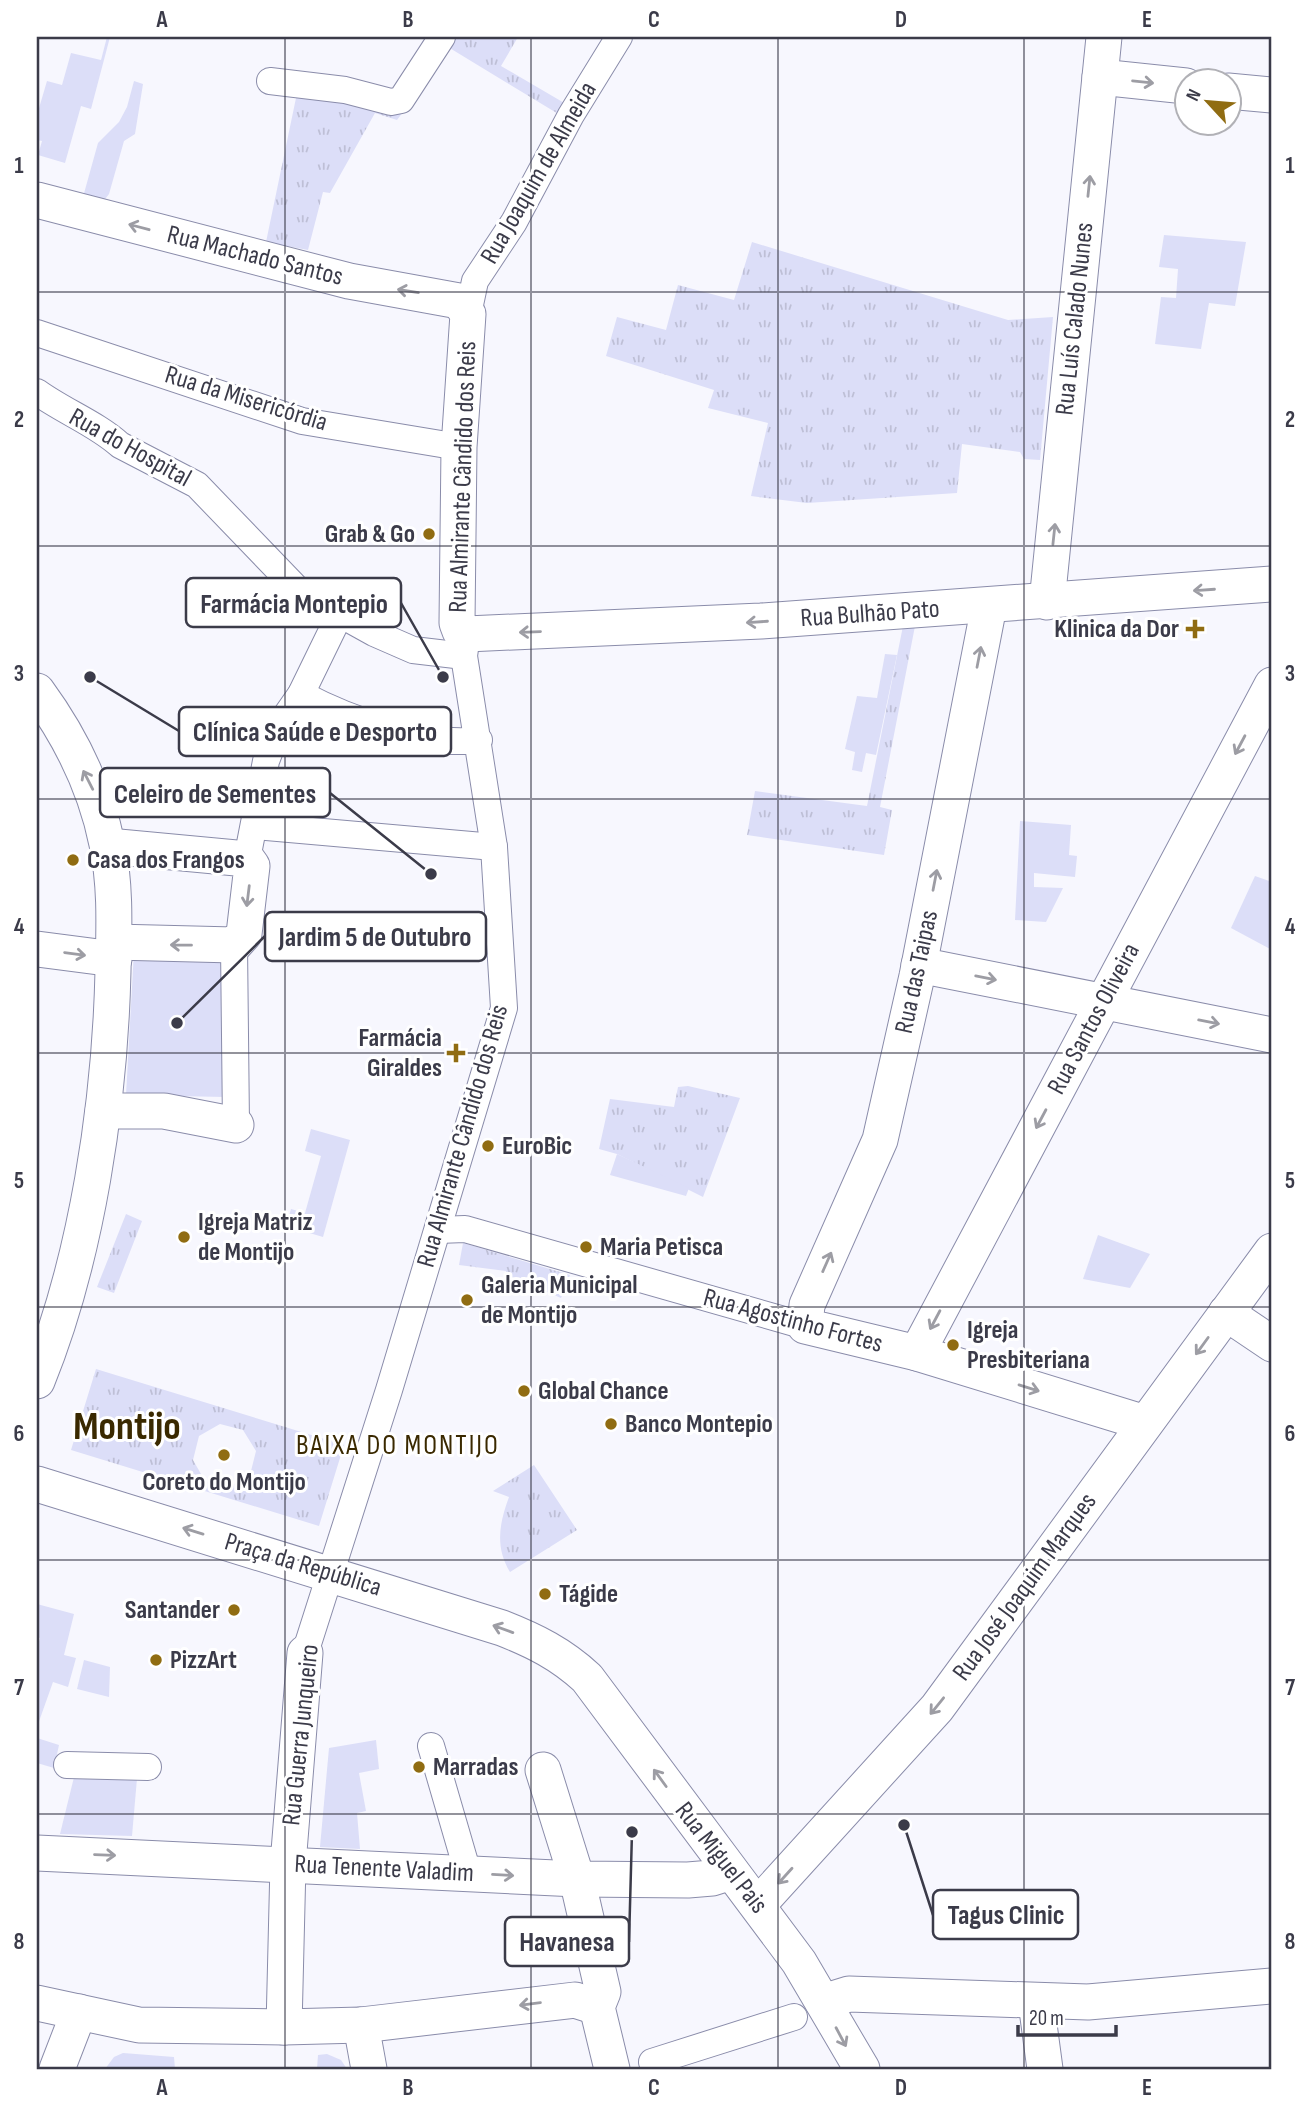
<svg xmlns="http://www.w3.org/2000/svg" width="1309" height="2106" font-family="'Sofia Sans Condensed',sans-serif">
  <defs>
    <pattern id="grass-tufts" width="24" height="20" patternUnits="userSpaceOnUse" patternTransform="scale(1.75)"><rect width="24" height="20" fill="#dcdef8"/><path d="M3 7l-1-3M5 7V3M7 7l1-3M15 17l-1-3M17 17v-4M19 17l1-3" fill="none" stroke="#bebfd6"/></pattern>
  </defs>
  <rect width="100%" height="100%" fill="#f7f7fe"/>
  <!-- grass -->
  <g fill="url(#grass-tufts)" fill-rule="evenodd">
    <path d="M454,37H518L501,66L566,104L560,115L448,47Z"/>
    <path d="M296,98L337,100L403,112L397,120L375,113L330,193L323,192L308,250L266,242Z"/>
    <path d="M752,242L1008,320L1053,317L1040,460L1024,459L1020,452L962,444L957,493L807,503L751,496L768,423L708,408L714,390L606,356L617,317L666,330L678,285L734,300Z"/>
    <path d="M903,626H915L880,807L892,810L884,855L747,835L755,791L867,806Z"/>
    <path d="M688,1086L740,1098L703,1197L617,1154L599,1149L610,1099L674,1107L678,1087Z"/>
    <path d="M126,1214L142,1221L114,1293L97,1287Z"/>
    <path d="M463,1243L570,1275L561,1298L507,1275L506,1271L459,1265Z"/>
    <path d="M96,1369L344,1445L319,1526L71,1450ZM220,1424L243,1430L256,1451L250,1475L229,1487L205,1481L193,1460L199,1436Z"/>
    <path d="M534,1465L577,1530L510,1572C495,1547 499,1524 509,1497L493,1491Z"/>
  </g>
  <!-- garden -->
  <g fill="#dcdef8">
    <path d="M107,37H110L91,109L81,106L65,163L38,155L42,141L37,140V115L47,81L62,85L71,53L101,60Z"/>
    <path d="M134,81L143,84L135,134L124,141L109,194L102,203L83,197L98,143L119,122L127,107Z"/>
    <path d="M1164,235L1246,242L1235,306L1209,303L1201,349L1155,344L1161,297L1176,298L1178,269L1159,267Z"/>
    <path d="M885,654L897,655L876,755L866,753L862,772L852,770L855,752L845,749L857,696L877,698Z"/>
    <path d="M1020,821L1071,825L1069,855L1077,856L1075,877L1034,873V887L1063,888L1046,922L1015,920Z"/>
    <path d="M1255,876L1272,882V950L1231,928Z"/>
    <path d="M134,951L226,952L225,1097L126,1095Z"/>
    <path d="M311,1129L350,1140L323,1237L286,1226L291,1209L305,1213L321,1156L305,1151Z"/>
    <path d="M617,1154L689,1188L686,1196L610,1175Z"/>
    <path d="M1098,1235L1150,1254L1130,1288L1083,1279Z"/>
    <path d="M37,1604L74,1614L64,1655L76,1658L68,1687L53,1682L37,1727V1648L40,1638L37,1637Z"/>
    <path d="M84,1660L110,1667L109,1697L77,1689Z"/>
    <path d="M37,1738L59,1745L54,1768L37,1763Z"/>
    <path d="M376,1740L379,1769L359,1773L366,1811L357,1813L360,1849L320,1847L329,1748Z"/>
    <path d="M77,1765L138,1767L132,1836L60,1834Z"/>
    <path d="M123,2053L174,2057L175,2069H105L114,2057Z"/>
    <path d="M327,2054L341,2060L347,2069H317L318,2055Z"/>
  </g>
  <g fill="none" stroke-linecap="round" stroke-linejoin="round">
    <defs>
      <g id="pedestrian">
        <path d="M270,81L345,90L391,102L401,100L442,37"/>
        <path d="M468,314L475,281L514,222L571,115L619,37"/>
        <path d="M37,333L302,421L459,447"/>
        <path d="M37,392C63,411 97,424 120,445L197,485L300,592L374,633L413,650L464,656"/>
        <path d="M301,694C348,719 425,747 479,740"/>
        <path d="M255,826L494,847"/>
        <path d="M247,859L266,761L280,724L301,694L340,614"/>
        <path d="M234,945L236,1125"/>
        <path d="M438,1230L465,1229L805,1326"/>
        <path d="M305,1653L389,1390L504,1008L494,847L464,656L467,634"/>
        <path d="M431,1746L468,1873"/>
        <path d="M67,1765L148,1767"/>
        <path d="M652,2062L794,2017"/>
      </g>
      <g id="minor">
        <path d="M1100,77L1186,86"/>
        <path d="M1228,91L1272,95"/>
        <path d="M37,200L349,281L459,301L468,314L459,447L457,623L460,631L467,634L761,621L1272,584"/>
        <path d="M1047,602L1104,37"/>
        <path d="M989,606L917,976L880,1140L807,1305L805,1326L917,1353L1145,1423"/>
        <path d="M37,691C70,736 96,789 107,844C116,885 114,929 113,971C110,1103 87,1258 37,1381"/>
        <path d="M108,846L247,859L252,866L244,934L234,945L114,942"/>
        <path d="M37,949L114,959"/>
        <path d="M919,965L1272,1035"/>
        <path d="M103,1111H164L236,1125"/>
        <path d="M1226,1313L1272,1344"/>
        <path d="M917,1353L1272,685"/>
        <path d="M37,1484L502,1628C535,1641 561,1654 587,1678L799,1962L862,2069"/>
        <path d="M543,1770L577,1879L603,1992L597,2007L612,2069"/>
        <path d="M37,1853L577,1879L688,1880L712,1878L731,1872"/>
        <path d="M758,1905L937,1708L1272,1251"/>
        <path d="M823,2002L849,1994L1088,2002L1272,1986"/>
        <path d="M1036,2002L1045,2069"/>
        <path d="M37,2003L139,2025L284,2027L361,2025L575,2000L597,2007"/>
        <path d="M361,2025L369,2069"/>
        <path d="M284,2027L288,1864L305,1653"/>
        <path d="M57,2069L79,2012"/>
      </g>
    </defs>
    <!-- pedestrian casing -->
    <use href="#pedestrian" stroke="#8a8caa" stroke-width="28"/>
    <!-- minor casing -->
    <use href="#minor" stroke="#8a8caa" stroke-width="37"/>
    <!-- pedestrian -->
    <use href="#pedestrian" stroke="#fff" stroke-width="26"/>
    <!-- minor -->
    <use href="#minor" stroke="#fff" stroke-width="35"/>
  </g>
  <!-- one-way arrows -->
  <defs><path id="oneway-shaft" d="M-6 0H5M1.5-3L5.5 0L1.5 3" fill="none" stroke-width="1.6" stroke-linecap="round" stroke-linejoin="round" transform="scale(1.75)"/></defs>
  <g stroke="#9d9da4">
    <use href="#oneway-shaft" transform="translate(1143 82) rotate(6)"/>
    <use href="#oneway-shaft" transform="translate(1089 186) rotate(-84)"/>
    <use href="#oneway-shaft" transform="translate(139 227) rotate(-165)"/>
    <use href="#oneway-shaft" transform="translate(408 291) rotate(-171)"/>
    <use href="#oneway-shaft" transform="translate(1054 534) rotate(-84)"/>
    <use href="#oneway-shaft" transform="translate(1204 590) rotate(176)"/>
    <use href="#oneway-shaft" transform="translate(757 622) rotate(176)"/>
    <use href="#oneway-shaft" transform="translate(530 632) rotate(178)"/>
    <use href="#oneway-shaft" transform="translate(979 657) rotate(-79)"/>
    <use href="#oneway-shaft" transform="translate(1240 745) rotate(118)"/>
    <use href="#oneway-shaft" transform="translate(88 780) rotate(-117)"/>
    <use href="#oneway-shaft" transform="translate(935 880) rotate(-79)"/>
    <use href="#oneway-shaft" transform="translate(248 896) rotate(97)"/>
    <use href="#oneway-shaft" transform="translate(181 945) rotate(-179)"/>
    <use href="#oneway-shaft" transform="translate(75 954) rotate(8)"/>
    <use href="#oneway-shaft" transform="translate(986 978) rotate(11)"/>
    <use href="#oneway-shaft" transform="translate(1209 1022) rotate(11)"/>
    <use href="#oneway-shaft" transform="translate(1041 1119) rotate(118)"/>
    <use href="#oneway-shaft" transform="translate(827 1262) rotate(-66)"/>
    <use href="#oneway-shaft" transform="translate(935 1320) rotate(118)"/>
    <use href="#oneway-shaft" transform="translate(1202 1346) rotate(126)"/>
    <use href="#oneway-shaft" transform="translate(1029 1388) rotate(17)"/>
    <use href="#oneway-shaft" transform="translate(193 1531) rotate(-163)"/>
    <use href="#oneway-shaft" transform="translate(503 1629) rotate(-160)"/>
    <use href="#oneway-shaft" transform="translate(937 1706) rotate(129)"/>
    <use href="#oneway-shaft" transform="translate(660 1778) rotate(-126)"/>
    <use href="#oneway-shaft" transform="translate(105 1855) rotate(2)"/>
    <use href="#oneway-shaft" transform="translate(503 1875) rotate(3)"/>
    <use href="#oneway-shaft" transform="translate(785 1876) rotate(132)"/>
    <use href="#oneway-shaft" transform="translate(530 2004) rotate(173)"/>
    <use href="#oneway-shaft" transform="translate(841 2037) rotate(62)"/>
  </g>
  <!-- grid -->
  <path fill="none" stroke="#3b3b49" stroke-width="2" stroke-opacity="0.55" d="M285,37V2069M531,37V2069M778,37V2069M1024,37V2069M37,292H1272M37,546H1272M37,799H1272M37,1053H1272M37,1307H1272M37,1560H1272M37,1814H1272"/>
  <!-- markers -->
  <g fill="#906c12" stroke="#fff" stroke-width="2.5">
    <circle cx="429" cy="534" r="7"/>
    <path d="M1191.5 618.5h7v7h7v7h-7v7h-7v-7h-7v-7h7z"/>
    <circle cx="73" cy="860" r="7"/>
    <path d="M452.5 1042.5h7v7h7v7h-7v7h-7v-7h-7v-7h7z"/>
    <circle cx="488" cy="1146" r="7"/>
    <circle cx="184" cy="1237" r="7"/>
    <circle cx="586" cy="1247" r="7"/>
    <circle cx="467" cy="1300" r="7"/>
    <circle cx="953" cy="1345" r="7"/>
    <circle cx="524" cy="1391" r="7"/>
    <circle cx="611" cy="1424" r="7"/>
    <circle cx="224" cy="1455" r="7"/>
    <circle cx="545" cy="1594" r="7"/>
    <circle cx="234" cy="1610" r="7"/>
    <circle cx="156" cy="1660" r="7"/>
    <circle cx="419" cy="1767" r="7"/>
  </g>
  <g text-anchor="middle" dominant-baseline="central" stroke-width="6" stroke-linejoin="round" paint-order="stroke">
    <!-- street labels -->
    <g font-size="26" fill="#3b3b49" stroke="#fff">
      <text transform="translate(539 173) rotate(-60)">Rua Joaquim de Almeida</text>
      <text transform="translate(255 256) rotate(14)">Rua Machado Santos</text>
      <text transform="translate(1075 319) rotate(-84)">Rua Luís Calado Nunes</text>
      <text transform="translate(246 399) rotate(17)">Rua da Misericórdia</text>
      <text transform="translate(130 448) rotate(29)">Rua do Hospital</text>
      <text transform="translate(463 477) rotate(-88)">Rua Almirante Cândido dos Reis</text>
      <text transform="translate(870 614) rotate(-4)">Rua Bulhão Pato</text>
      <text transform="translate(917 972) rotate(-78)">Rua das Taipas</text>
      <text transform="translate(1094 1019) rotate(-62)">Rua Santos Oliveira</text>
      <text transform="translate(463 1136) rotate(-74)">Rua Almirante Cândido dos Reis</text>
      <text transform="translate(793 1321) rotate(15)">Rua Agostinho Fortes</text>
      <text transform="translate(303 1565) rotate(17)">Praça da República</text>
      <text transform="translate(1025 1587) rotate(-54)">Rua José Joaquim Marques</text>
      <text transform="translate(301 1735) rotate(-84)">Rua Guerra Junqueiro</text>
      <text transform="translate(721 1858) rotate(52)">Rua Miguel Pais</text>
      <text transform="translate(384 1869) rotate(3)">Rua Tenente Valadim</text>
    </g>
    <!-- poi labels -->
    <g font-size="26" font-weight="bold" fill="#3b3b49" stroke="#fff" text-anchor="start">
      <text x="415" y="534" text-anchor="end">Grab &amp; Go</text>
      <text x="1179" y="629" text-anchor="end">Klinica da Dor</text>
      <text x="87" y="860">Casa dos Frangos</text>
      <text x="442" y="1038" text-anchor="end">Farmácia<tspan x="442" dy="30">Giraldes</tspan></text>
      <text x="502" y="1146">EuroBic</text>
      <text x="198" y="1222">Igreja Matriz<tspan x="198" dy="30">de Montijo</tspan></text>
      <text x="600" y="1247">Maria Petisca</text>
      <text x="481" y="1285">Galeria Municipal<tspan x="481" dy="30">de Montijo</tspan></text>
      <text x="967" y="1330">Igreja<tspan x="967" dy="30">Presbiteriana</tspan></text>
      <text x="538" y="1391">Global Chance</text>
      <text x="625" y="1424">Banco Montepio</text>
      <text x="224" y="1482" text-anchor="middle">Coreto do Montijo</text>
      <text x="559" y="1594">Tágide</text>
      <text x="220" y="1610" text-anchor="end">Santander</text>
      <text x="170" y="1660">PizzArt</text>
      <text x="433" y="1767">Marradas</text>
    </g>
    <!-- neighbourhood labels -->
    <g font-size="28" letter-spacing="2" fill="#3a2900" stroke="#fff">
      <text x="398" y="1445">BAIXA DO MONTIJO</text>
    </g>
    <!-- town labels -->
    <g font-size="40" font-weight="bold" fill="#3a2900" stroke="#fff">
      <text x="127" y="1427">Montijo</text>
    </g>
  </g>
  <!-- callouts -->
  <path fill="none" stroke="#3b3b49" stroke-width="2.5" d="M443 677L401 603M90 677L179 731M431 874L330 793M177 1023L265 936M904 1825L933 1915M632 1832L629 1942"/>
  <g fill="#3b3b49" stroke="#fff" stroke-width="2.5">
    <circle cx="443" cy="677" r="7"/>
    <circle cx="90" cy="677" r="7"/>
    <circle cx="431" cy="874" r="7"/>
    <circle cx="177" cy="1023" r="7"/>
    <circle cx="904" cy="1825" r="7"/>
    <circle cx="632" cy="1832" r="7"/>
  </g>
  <g fill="#fff" stroke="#3b3b49" stroke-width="2.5">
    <rect x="186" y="578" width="215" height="49" rx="7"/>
    <rect x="179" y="707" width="272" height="49" rx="7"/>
    <rect x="100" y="768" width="230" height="49" rx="7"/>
    <rect x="265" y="912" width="221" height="49" rx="7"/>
    <rect x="933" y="1890" width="145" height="49" rx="7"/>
    <rect x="505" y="1917" width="124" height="49" rx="7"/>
  </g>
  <g font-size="28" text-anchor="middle" font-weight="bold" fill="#3b3b49">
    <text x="294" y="613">Farmácia Montepio</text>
    <text x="315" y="741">Clínica Saúde e Desporto</text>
    <text x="215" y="803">Celeiro de Sementes</text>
    <text x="375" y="946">Jardim 5 de Outubro</text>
    <text x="1006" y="1924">Tagus Clinic</text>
    <text x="567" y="1951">Havanesa</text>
  </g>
  <!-- border -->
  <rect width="1309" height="2106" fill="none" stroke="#ffffff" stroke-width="77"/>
  <!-- north arrow -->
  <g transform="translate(1208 102) rotate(296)"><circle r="33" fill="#ffffff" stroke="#b1b1b6" stroke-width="2"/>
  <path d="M0-5L12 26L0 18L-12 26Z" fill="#906c12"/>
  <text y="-10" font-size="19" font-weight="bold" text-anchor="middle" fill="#3b3b49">N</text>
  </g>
  <!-- scale -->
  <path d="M1018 2025v10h98v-10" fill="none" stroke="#3b3b49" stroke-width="3.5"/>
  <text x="1029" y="2025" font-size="21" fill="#3b3b49" stroke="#ffffff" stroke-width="5" paint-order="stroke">20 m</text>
  <rect x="38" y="38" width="1232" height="2030" fill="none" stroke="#3b3b49" stroke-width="2.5"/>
  <g font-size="23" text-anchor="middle" font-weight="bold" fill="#3b3b49">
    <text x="162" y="27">A</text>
    <text x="408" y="27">B</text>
    <text x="654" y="27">C</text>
    <text x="901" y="27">D</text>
    <text x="1147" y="27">E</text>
    <text x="19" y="173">1</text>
    <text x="1290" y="173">1</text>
    <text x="19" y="427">2</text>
    <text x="1290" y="427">2</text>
    <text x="19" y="681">3</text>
    <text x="1290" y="681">3</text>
    <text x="19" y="934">4</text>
    <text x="1290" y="934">4</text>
    <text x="19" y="1188">5</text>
    <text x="1290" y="1188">5</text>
    <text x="19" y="1441">6</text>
    <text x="1290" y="1441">6</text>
    <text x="19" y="1695">7</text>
    <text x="1290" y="1695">7</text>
    <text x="19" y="1949">8</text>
    <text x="1290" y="1949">8</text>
    <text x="162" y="2095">A</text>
    <text x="408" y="2095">B</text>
    <text x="654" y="2095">C</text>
    <text x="901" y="2095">D</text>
    <text x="1147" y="2095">E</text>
  </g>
</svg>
